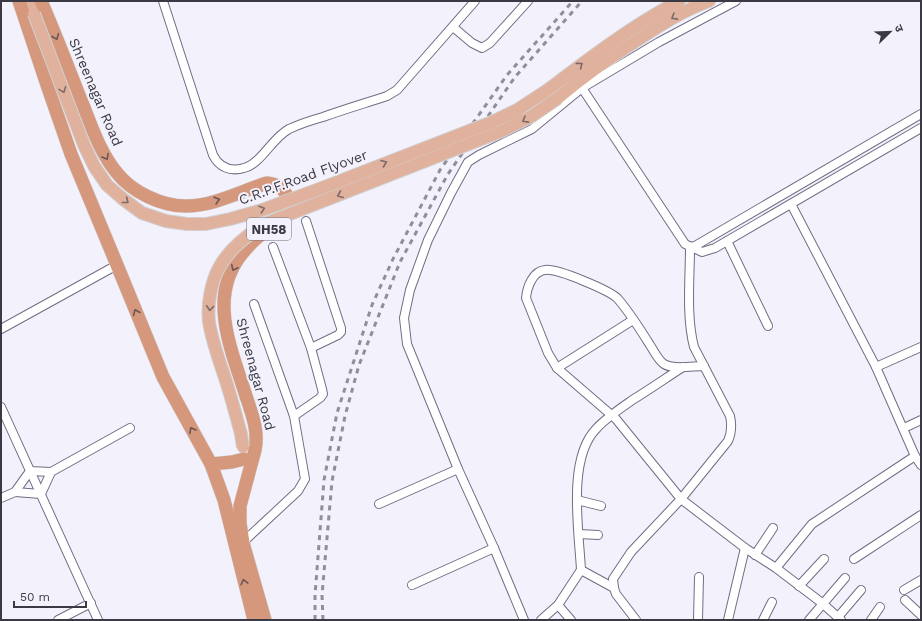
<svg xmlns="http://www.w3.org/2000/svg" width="922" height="621" font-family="'Work Sans','Noto Sans Devanagari',sans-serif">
  <rect width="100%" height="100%" fill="#f3f2fc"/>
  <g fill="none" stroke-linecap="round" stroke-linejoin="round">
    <defs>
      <g id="minor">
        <path d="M163,1L213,155C219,167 230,172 244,168C261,164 272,138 289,129C300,124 312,120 323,117C345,109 366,103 387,96L397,90L475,1"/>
        <path d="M453,27L472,43L482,48L490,43L528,1"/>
        <path d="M582,88L685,244L702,252L715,248L921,128"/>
        <path d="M791,204L876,367L921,347"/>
        <path d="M306,221L341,328V332L338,335L311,348"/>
        <path d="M727,241L768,326"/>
        <path d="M273,247L311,348L322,389L323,394L320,398L294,416"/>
        <path d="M690,247C690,279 686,316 694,347L730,416C732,425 732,432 728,441L681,499L745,548L776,568L822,603L841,620"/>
        <path d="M690,247L695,246L921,114"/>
        <path d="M1,329L117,265"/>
        <path d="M876,367L915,456L921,465"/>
        <path d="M557,368L633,320"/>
        <path d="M1,407L98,620"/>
        <path d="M904,428L921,420"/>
        <path d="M15,492L41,494L51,472L130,428"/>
        <path d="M1,498L15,492L30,471L51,472"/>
        <path d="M577,500L601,506"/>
        <path d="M379,504L458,469"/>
        <path d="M579,534L598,535"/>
        <path d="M241,544L298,491L305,479L294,416L254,304"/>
        <path d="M755,555L773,528"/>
        <path d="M854,559L921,515"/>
        <path d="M776,568L812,524L915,456"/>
        <path d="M412,585L494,548"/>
        <path d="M799,586L824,559"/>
        <path d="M614,588L581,570C579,531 567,459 596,429C607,417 621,408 634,399C650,389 666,378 683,367"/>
        <path d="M904,590L921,580"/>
        <path d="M905,600L921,615"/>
        <path d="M558,605L571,620"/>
        <path d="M838,617L861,590"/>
        <path d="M58,620L91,603"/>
        <path d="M524,620L494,548L458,469L407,344L404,318L410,290L428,240L451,193L468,162L479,155L532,129L582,88L659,42L736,1"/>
        <path d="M541,620L558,605L581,570"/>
        <path d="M636,620L616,594L614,588L613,579L631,552L681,499L616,419L557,368L548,353L526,298C527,287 533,271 545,270C557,268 611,291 618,299C630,313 640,329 650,345C654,351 658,360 664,364C673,370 693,366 704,366"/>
        <path d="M698,620L699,577"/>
        <path d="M728,620L745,548"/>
        <path d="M763,620L772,602"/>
        <path d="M809,620L845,578"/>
        <path d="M871,620L880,607"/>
      </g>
      <g id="primary">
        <path d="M28,1L34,14"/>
        <path d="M549,89C591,57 632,26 679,1"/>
        <path d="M558,98C584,76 611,57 639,39C662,24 684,10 709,1"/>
      </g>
      <g id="trunk">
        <path d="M19,1L47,85L71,154L117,265L163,377L211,464L224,500L254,620"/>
        <path d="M41,1C56,35 69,70 83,105C92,128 101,154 117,173C132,192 161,206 186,206C214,206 241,191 267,183C287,185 293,201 283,217C270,227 256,237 246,249C205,293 231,348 246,396C252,414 259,432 255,450L240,506V523L243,543L265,620"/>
        <path d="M211,464L232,462L244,459"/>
      </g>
    </defs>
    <!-- minor casing -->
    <use href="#minor" stroke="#716d84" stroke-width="10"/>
    <!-- primary casing -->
    <use href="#primary" stroke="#d0d0d2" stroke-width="14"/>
    <!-- trunk casing -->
    <use href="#trunk" stroke="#d0d0d2" stroke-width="14"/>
    <!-- minor -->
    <use href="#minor" stroke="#fff" stroke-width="8"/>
    <!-- primary -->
    <use href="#primary" stroke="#e0b29d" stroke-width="12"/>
    <!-- trunk -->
    <use href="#trunk" stroke="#d6987c" stroke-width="13"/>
    <!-- rail -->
    <g stroke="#908f99" stroke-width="3" stroke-dasharray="5 5" stroke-linecap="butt">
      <path d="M315,620V595L324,480L337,413L372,305L393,259L440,170L507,75L573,1"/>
      <path d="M323,620L322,595L332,481L345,416L359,365L400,262L448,174L515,77L582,1"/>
    </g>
    <defs>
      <g id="primary-bridge">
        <path d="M34,14L84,145L94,166L107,185L123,199L142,213L166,221L187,224H206L230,219L262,210L322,188L492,122L517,110L549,89"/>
        <path d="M243,447L241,434C236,415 231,397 225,378C219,360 212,341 209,322C207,305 211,281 220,266C230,248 250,233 267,223L502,131L532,116L558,98"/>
      </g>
    </defs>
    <!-- primary-bridge casing -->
    <use href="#primary-bridge" stroke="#d0d0d2" stroke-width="14" stroke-linecap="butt"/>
    <!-- primary-bridge -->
    <use href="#primary-bridge" stroke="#e0b29d" stroke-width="12"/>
  </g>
  <!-- one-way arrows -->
  <defs><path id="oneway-chevron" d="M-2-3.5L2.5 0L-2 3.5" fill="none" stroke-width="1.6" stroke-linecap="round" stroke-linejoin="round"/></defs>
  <g stroke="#7d6a68">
    <use href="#oneway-chevron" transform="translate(674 17) rotate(151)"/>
    <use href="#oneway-chevron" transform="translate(580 65) rotate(-37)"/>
    <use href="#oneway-chevron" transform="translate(63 90) rotate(69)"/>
    <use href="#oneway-chevron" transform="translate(525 120) rotate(151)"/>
    <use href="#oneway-chevron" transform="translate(384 163) rotate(-21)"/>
    <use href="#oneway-chevron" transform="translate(340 195) rotate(158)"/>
    <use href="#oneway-chevron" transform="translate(126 201) rotate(38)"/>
    <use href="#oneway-chevron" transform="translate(262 209) rotate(-18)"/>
    <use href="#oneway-chevron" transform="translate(210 308) rotate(94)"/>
  </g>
  <g stroke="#6a5655">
    <use href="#oneway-chevron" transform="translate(56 37) rotate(68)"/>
    <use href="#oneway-chevron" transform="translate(106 157) rotate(61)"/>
    <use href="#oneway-chevron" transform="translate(217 200) rotate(-16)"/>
    <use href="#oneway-chevron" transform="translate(234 268) rotate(116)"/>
    <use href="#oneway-chevron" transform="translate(136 312) rotate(-113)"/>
    <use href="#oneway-chevron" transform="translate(192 430) rotate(-119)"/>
    <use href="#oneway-chevron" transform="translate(244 582) rotate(-104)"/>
  </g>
  <g text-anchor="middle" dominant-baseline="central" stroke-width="4" stroke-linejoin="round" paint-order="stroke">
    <!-- shield labels -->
    <rect fill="#f3f2fc" stroke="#72717b" stroke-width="1" x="247" y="218" width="44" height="22" rx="3"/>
    <g font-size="13" font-weight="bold" fill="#3b3a44">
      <text x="269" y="229">NH58</text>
    </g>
    <!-- street labels -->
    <g font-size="14" fill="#3b3a44" stroke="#f3f2fc">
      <text transform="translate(96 92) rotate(67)">Shreenagar Road</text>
      <text transform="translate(303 177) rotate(-20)">C.R.P.F.Road Flyover</text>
      <text transform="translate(256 374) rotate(75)">Shreenagar Road</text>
    </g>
  </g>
  <!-- border -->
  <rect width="922" height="621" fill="none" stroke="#3b3a44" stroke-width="4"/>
  <!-- north arrow -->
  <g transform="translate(890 32) rotate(67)" stroke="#f3f2fc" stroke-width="3" paint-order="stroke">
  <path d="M0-3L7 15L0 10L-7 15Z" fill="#3b3a44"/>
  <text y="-6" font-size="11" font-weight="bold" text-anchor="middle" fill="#3b3a44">उ</text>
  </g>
  <!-- scale -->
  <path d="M14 601v6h72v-6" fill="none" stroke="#3b3a44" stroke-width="2"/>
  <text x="20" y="601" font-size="12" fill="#3b3a44" stroke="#f3f2fc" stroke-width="3" paint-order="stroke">50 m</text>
</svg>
